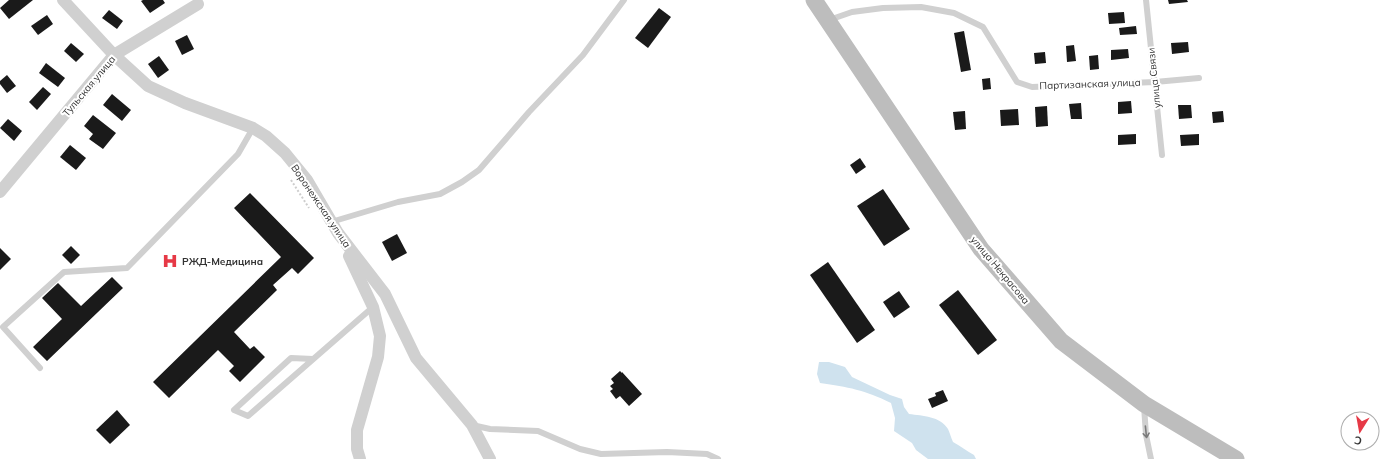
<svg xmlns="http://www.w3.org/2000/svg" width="1388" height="459" font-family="Mulish,sans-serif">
  <rect width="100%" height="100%" fill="#fff"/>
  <!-- water -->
  <path fill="#cfe2ee" d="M819,362H829L845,367L852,377L890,395L902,399L904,407L909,414C923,416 940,416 948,429C950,433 951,438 953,442C961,446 966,451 974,455L976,459H928L916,450L912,443L894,431L895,418L891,403C865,390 848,387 820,383L817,374Z"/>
  <!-- building -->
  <g fill="#1a1a1a">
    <path d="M9,0H33L9,19L0,8Z"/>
    <path d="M143,0H163L165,3L150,13L141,1Z"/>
    <path d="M1168,0H1187L1188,2L1169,4Z"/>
    <path d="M659,8L671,17L648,48L635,38Z"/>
    <path d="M109,10L123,21L117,29L102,18Z"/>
    <path d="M1124,12L1125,23L1109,24L1108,13Z"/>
    <path d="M47,15L53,24L38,35L31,26Z"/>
    <path d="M1136,26L1137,34L1120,35L1119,28Z"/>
    <path d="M964,31L971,70L961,72L954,33Z"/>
    <path d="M187,35L194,49L182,55L175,41Z"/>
    <path d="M1188,42L1189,52L1172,54L1171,43Z"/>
    <path d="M71,43L84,54L76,62L64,51Z"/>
    <path d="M1074,45L1076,61L1067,62L1066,46Z"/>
    <path d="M1128,49L1129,58L1111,60V50Z"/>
    <path d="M1045,52L1046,63L1035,64L1034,53Z"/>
    <path d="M1098,55L1099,69L1090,70L1089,56Z"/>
    <path d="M159,56L169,70L158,78L148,64Z"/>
    <path d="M46,63L65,78L58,87L39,73Z"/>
    <path d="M7,75L16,86L7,93L0,84V81Z"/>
    <path d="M990,78L991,89L983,90L982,79Z"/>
    <path d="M43,87L51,94L37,110L29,102Z"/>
    <path d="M112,94L131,110L122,121L103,105Z"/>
    <path d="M1131,101L1132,113L1118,114V102Z"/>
    <path d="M1081,103L1082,119H1071L1069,104Z"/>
    <path d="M1178,105H1191L1192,118L1179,119Z"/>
    <path d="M1047,106L1048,126L1036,127L1035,107Z"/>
    <path d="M1018,109L1019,125L1001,126L1000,110Z"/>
    <path d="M965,111L966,129L955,130L953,112Z"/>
    <path d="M1223,111L1224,122L1213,123L1212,112Z"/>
    <path d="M93,115L116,133L103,149L89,139L93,134L84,126Z"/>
    <path d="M8,119L22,131L14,141L0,128Z"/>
    <path d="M1136,134V144L1118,145V135Z"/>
    <path d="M1199,134V145L1181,146L1180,135Z"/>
    <path d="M70,145L86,158L76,170L60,157Z"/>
    <path d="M860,158L866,167L856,174L850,165Z"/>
    <path d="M883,189L910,229L884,246L857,206Z"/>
    <path d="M250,193L314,258L298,274L292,268L273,285L277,290L234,332L250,349L254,346L265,357L240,382L229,371L234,366L218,350L169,398L153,382L281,257L234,208Z"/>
    <path d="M397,234L407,253L392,261L382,242Z"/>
    <path d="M71,246L80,255L71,264L62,255Z"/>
    <path d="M0,248L11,259L0,270Z"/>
    <path d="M828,262L875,330L857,343L810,275Z"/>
    <path d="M112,277L123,288L47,361L33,347L62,319L42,298L58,283L81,306Z"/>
    <path d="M958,290L997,340L978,355L939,305Z"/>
    <path d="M899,291L910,307L894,318L883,302Z"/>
    <path d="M620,371L622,373V372L642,394L629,406L620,396L616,399L610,391L613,389L610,386L614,383L611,379Z"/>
    <path d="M943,390L948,401L932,408L928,399L936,396L935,393Z"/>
    <path d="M117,410L130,425L110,444L96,430Z"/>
  </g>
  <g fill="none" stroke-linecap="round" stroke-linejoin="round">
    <!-- path -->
    <path stroke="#cdcdcd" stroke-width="2" stroke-dasharray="2 2" stroke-linecap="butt" d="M291,180L309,208"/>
    <!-- lane -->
    <g stroke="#d0d0d0" stroke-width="6">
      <path d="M1146,0L1162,155"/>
      <path d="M829,20L852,12L883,8L921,7L954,13L983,27L1017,82L1032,87L1155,82L1199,78"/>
      <path d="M331,222L398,202L440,194L462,182L479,170L529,112L583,55L624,0"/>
      <path d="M313,359L291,358L234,410L248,416L373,307"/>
      <path d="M40,368L3,327L64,272L127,268L238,154L253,128"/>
      <path d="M1144,406L1146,435L1151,459"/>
      <path d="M472,425L490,429L538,431L580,449L601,454L667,452L707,454L718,459"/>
    </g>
    <!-- street -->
    <g stroke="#d0d0d0" stroke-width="12">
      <path d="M63,0L114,55L148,86L185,103L253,128L266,136L285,153L307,180L338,233L385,294L416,358L472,425L490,459"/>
      <path d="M0,192L114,55L198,4"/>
      <path d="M349,256L373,307L380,336L378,357L357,430V449L360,459"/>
    </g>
    <!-- secondary -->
    <path stroke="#bdbdbd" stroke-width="17" d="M814,0L981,249L1061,341L1144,404L1236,459"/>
  </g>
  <!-- one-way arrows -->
  <defs><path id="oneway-shaft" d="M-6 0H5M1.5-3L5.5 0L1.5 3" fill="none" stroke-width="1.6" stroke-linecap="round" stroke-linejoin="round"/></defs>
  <use stroke="#7a7a7a" href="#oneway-shaft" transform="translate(1146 432) rotate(84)"/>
  <!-- icons -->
  <defs>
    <symbol id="hospital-bare" viewBox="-9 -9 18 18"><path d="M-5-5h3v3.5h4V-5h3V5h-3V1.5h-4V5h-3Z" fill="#e63946" stroke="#fff" stroke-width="2.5" paint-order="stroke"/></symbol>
  </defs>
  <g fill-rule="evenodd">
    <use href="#hospital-bare" x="159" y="250" width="22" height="22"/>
  </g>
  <g text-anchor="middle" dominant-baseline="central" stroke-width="4" stroke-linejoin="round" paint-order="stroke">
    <!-- street labels -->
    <g font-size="10" fill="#333" stroke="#fff">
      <text transform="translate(1154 78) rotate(-96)">улица Связи</text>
      <text transform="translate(1090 84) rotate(-2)">Партизанская улица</text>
      <text transform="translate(89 86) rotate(-50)">Тульская улица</text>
      <text transform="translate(321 206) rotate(56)">Воронежская улица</text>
      <text transform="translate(1000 270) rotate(50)">улица Некрасова</text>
    </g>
    <!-- poi labels -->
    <g font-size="10" font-weight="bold" fill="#333" stroke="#fff" text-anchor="start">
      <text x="182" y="261">РЖД-Медицина</text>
    </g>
  </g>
  <!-- north arrow -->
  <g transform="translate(1360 431) rotate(191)"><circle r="19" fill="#ffffff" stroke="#adadad"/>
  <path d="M0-3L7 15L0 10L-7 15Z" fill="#e63946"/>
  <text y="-6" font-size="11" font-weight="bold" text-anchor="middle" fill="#333333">С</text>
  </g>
</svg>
